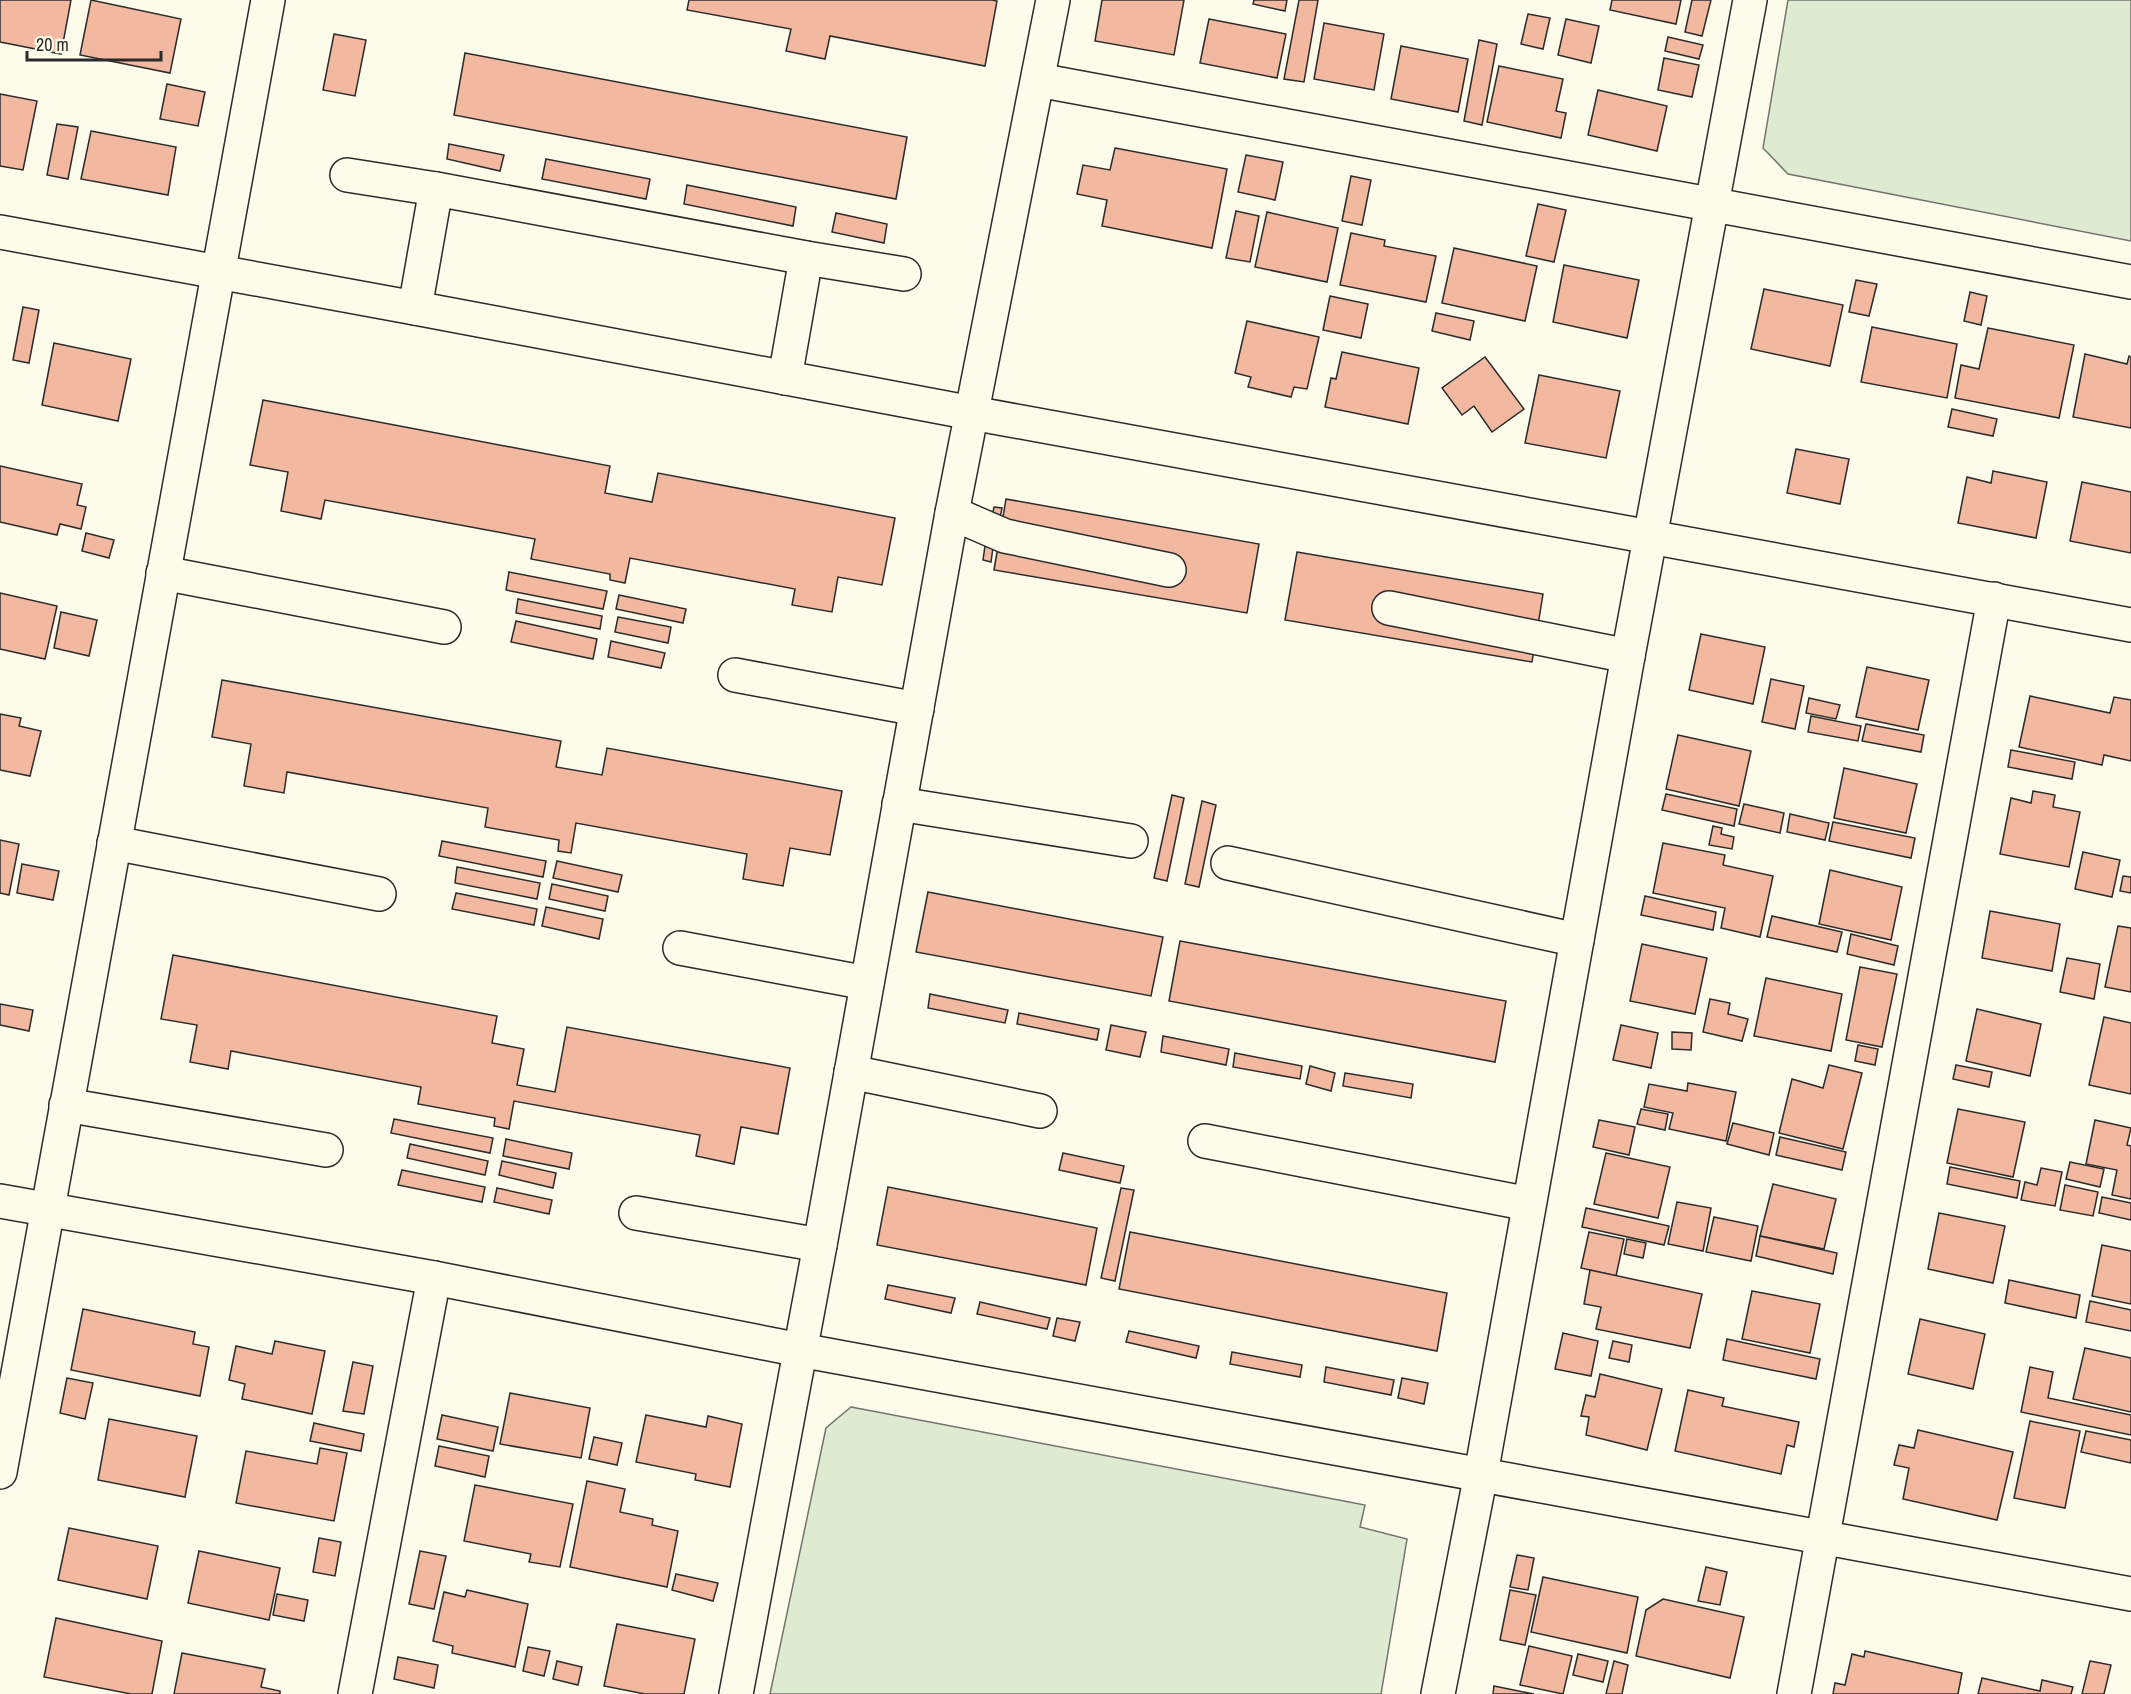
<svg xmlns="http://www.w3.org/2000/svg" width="2131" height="1694" font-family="'Archivo Narrow',sans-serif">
  <rect width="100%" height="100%" fill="#fdfbea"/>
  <!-- green -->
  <g fill="#deebd1" stroke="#74746e" stroke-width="1.5">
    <path d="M1788,0H2131V241L1788,174L1763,148Z"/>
    <path d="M851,1407L1365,1505L1360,1527L1407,1539L1381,1694H770L826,1428Z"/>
  </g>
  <!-- building -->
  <g fill="#f2b8a0" stroke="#2b2b2b" stroke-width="1.5">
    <path d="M0,0H71L61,54L0,42Z"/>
    <path d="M91,0L181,19L170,73L80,55Z"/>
    <path d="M689,0H992L997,1L985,66L830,36L825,59L786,51L791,29L687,10Z"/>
    <path d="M1102,0H1184L1174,55L1095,41Z"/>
    <path d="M1254,0H1287L1285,11L1253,4Z"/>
    <path d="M1299,0H1318L1304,82L1284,79Z"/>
    <path d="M1612,0H1681L1676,24L1610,10Z"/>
    <path d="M1692,0H1711L1702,36L1685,32Z"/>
    <path d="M1528,14L1550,18L1543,49L1521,44Z"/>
    <path d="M1209,19L1286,34L1277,78L1200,63Z"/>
    <path d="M1566,19L1599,26L1591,63L1558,55Z"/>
    <path d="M1324,23L1384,34L1374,90L1314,79Z"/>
    <path d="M334,34L366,40L355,96L323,90Z"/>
    <path d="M1668,37L1703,45L1699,59L1665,51Z"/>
    <path d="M1479,40L1497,44L1482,125L1464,121Z"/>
    <path d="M1401,46L1468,59L1458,112L1391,99Z"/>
    <path d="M465,53L907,137L896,199L454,115Z"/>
    <path d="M1664,58L1699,65L1692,97L1658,90Z"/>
    <path d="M1499,66L1563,79L1556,111L1566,113L1561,138L1487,122Z"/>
    <path d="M167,84L205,92L198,126L160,119Z"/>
    <path d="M1598,90L1667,106L1657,151L1588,135Z"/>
    <path d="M0,94L37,101L23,170L0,166Z"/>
    <path d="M57,124L78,127L68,179L47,175Z"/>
    <path d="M91,131L176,147L168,195L81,179Z"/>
    <path d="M449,144L504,155L500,171L447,159Z"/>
    <path d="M1115,148L1227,169L1212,248L1102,226L1107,200L1077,194L1083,165L1110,170Z"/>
    <path d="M1246,155L1283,162L1275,200L1238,192Z"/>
    <path d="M546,159L650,179L646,199L542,179Z"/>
    <path d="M1351,176L1371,180L1362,225L1342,221Z"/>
    <path d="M687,185L796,207L793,226L684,204Z"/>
    <path d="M1538,204L1566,210L1554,262L1526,256Z"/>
    <path d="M1236,211L1259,216L1250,262L1226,258Z"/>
    <path d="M1267,212L1338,228L1327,282L1255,267Z"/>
    <path d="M836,213L887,224L884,243L832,232Z"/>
    <path d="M1351,233L1385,240L1384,246L1436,256L1426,302L1340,285Z"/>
    <path d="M1454,248L1537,266L1525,321L1442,303Z"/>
    <path d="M1564,265L1639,280L1627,338L1553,322Z"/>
    <path d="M1856,280L1877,284L1869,316L1849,312Z"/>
    <path d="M1764,289L1843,305L1830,366L1751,349Z"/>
    <path d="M1970,292L1987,296L1981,325L1964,321Z"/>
    <path d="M1330,296L1368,304L1361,338L1323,330Z"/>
    <path d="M23,307L39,310L29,363L13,360Z"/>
    <path d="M1436,313L1474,321L1470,340L1432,331Z"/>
    <path d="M1247,321L1319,337L1307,389L1294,387L1291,397L1248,387L1251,377L1235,373Z"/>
    <path d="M1872,327L1957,344L1947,398L1861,382Z"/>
    <path d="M1988,328L2074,345L2059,418L1955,398L1961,365L1979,369Z"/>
    <path d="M54,343L131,359L118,421L42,405Z"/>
    <path d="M1342,352L1419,368L1408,424L1325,407L1331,378L1336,379Z"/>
    <path d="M2085,354L2127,364L2129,356L2131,357V428L2073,417Z"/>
    <path d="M1485,357L1524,409L1492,432L1474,406L1462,415L1442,388Z"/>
    <path d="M1539,375L1620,391L1606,458L1525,443Z"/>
    <path d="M263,400L610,466L605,493L652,502L658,473L895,518L882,585L838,577L832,612L792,605L795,589L630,558L625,583L610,580V574L531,559L535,539L325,500L321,519L281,511L288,472L250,465Z"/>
    <path d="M1952,409L1997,419L1993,436L1948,427Z"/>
    <path d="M1796,449L1849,459L1840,504L1787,493Z"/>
    <path d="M0,466L82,484L77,505L86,507L81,529L60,524L57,535L0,522Z"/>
    <path d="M1993,471L2047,482L2036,538L1958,523L1967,477L1991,483Z"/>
    <path d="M2082,482L2131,492V553L2070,541Z"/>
    <path d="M1006,499L1259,544L1247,613L994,570Z"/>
    <path d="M994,507L1002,508L997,533L989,531Z"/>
    <path d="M86,533L114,540L109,558L82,551Z"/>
    <path d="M986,539L994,540L991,562L983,560Z"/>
    <path d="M1297,552L1543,594L1532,662L1285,620Z"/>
    <path d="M509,572L607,591L603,609L506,590Z"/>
    <path d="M0,593L57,606L45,659L0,649Z"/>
    <path d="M619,595L686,609L683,623L616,609Z"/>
    <path d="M518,599L602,616L600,629L516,613Z"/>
    <path d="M61,612L97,620L89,656L54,648Z"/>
    <path d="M618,617L671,627L668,643L615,632Z"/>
    <path d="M516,621L597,639L593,659L511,642Z"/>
    <path d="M1701,634L1765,647L1753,704L1689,690Z"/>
    <path d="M611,641L665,653L661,668L608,657Z"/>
    <path d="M1867,667L1929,680L1918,730L1856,717Z"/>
    <path d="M1771,679L1804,686L1795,729L1762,722Z"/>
    <path d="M222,680L561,741L556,767L602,775L607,748L842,791L830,855L790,848L783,886L743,879L747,854L576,823L571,853L558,851L559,840L485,827L488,808L287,772L284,793L244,786L251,744L212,737Z"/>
    <path d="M2030,696L2110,713L2114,697L2131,700V761L2104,755L2102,765L2019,747Z"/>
    <path d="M1809,698L1840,705L1836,719L1806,713Z"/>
    <path d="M0,714L21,718L19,726L41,731L30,776L0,770Z"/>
    <path d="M1811,716L1861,726L1858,741L1808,732Z"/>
    <path d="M1866,724L1924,735L1921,752L1862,741Z"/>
    <path d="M1678,735L1751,751L1739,806L1666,789Z"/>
    <path d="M2011,750L2075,762L2072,779L2008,767Z"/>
    <path d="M1844,768L1917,784L1906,833L1834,818Z"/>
    <path d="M2033,791L2055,795L2053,807L2080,812L2069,867L2000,854L2011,798L2031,803Z"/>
    <path d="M1666,794L1737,809L1734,826L1662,810Z"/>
    <path d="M1172,795L1184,798L1167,881L1154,878Z"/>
    <path d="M1202,801L1216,805L1199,887L1185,884Z"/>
    <path d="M1744,804L1784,813L1780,833L1739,824Z"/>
    <path d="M1790,814L1829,823L1825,840L1787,832Z"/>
    <path d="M1833,822L1915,838L1911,858L1829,841Z"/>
    <path d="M1713,826L1722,828L1721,834L1734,837L1732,849L1709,845Z"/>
    <path d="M0,840L19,844L9,895L0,893Z"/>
    <path d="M442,841L546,861L543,877L439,856Z"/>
    <path d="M1663,843L1725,855L1723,865L1773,876L1760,937L1721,928L1725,908L1653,893Z"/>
    <path d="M2083,852L2120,860L2112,897L2075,889Z"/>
    <path d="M557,861L622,875L618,892L553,878Z"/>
    <path d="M22,864L59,871L53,900L17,893Z"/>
    <path d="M457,867L540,883L537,899L455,883Z"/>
    <path d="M1830,870L1902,887L1891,940L1819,924Z"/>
    <path d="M2123,876L2131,877V893L2120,891Z"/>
    <path d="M552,884L608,896L605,911L549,899Z"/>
    <path d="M928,892L1163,937L1151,996L916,952Z"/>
    <path d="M456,893L537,909L534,925L452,909Z"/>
    <path d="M1645,896L1716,912L1713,930L1641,915Z"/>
    <path d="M546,907L603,919L599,939L542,926Z"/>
    <path d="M1990,911L2060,924L2052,971L1982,958Z"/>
    <path d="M1772,916L1842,932L1837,952L1767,937Z"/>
    <path d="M2118,926L2131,928V992L2105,987Z"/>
    <path d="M1851,934L1898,946L1894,965L1847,954Z"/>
    <path d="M1180,941L1506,1001L1495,1062L1169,1001Z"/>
    <path d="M1642,944L1707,958L1695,1014L1630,1001Z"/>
    <path d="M173,955L497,1016L492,1043L524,1049L517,1085L555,1092L567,1027L790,1068L778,1134L741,1127L734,1164L696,1156L700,1135L514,1101L509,1129L494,1126L495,1118L418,1104L421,1087L231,1051L228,1069L190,1062L197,1025L161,1019Z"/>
    <path d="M2067,958L2100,964L2094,999L2060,992Z"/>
    <path d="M1860,967L1897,974L1882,1047L1846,1040Z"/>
    <path d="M1766,978L1842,994L1831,1051L1754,1036Z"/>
    <path d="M930,994L1008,1010L1005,1023L928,1008Z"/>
    <path d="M1710,999L1730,1003L1728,1014L1748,1019L1742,1041L1703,1032Z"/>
    <path d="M0,1004L33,1010L29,1031L0,1025Z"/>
    <path d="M1977,1009L2041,1024L2030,1076L1966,1061Z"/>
    <path d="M1019,1013L1099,1029L1097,1040L1017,1024Z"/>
    <path d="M2104,1017L2131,1023V1094L2089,1085Z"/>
    <path d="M1111,1025L1146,1032L1140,1057L1106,1050Z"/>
    <path d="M1621,1025L1658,1033L1651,1068L1613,1060Z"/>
    <path d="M1672,1032L1692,1033L1691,1050L1672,1049Z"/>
    <path d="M1163,1036L1229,1049L1226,1065L1161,1052Z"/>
    <path d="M1858,1045L1878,1049L1875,1065L1855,1061Z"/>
    <path d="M1235,1053L1302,1066L1300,1079L1233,1067Z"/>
    <path d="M1829,1065L1862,1073L1843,1149L1779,1133L1792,1079L1823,1088Z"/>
    <path d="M1956,1065L1992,1072L1989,1087L1953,1079Z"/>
    <path d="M1310,1066L1335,1073L1331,1091L1306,1084Z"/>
    <path d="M1345,1073L1413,1084L1411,1098L1343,1086Z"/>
    <path d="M1688,1083L1736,1092L1726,1141L1669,1129L1673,1113L1644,1107L1649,1084L1687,1091Z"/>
    <path d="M1641,1109L1668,1114L1665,1130L1637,1124Z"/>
    <path d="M1958,1109L2025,1122L2013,1177L1947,1163Z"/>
    <path d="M394,1119L493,1138L490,1153L391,1133Z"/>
    <path d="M1599,1120L1635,1127L1629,1155L1593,1147Z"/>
    <path d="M2095,1120L2131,1128L2127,1145L2131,1146V1199L2112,1195L2117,1170L2086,1164Z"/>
    <path d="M1733,1123L1774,1133L1769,1155L1727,1144Z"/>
    <path d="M1780,1137L1846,1152L1842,1170L1776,1155Z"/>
    <path d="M506,1139L572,1153L569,1169L503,1156Z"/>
    <path d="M410,1144L488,1161L485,1175L407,1158Z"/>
    <path d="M1063,1153L1124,1166L1120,1183L1059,1170Z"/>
    <path d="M1606,1153L1670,1167L1658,1218L1594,1204Z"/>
    <path d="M502,1161L556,1173L553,1188L499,1175Z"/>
    <path d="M2070,1162L2104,1169L2100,1187L2066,1179Z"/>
    <path d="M1950,1167L2020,1181L2017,1198L1947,1184Z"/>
    <path d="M2041,1168L2062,1172L2055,1206L2021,1200L2025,1182L2037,1185Z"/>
    <path d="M402,1170L485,1187L482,1202L398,1185Z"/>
    <path d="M1773,1184L1836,1199L1824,1249L1760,1236Z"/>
    <path d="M2065,1185L2098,1192L2093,1216L2060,1210Z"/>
    <path d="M888,1187L1097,1228L1086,1285L877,1245Z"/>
    <path d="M497,1188L552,1200L549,1214L494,1202Z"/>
    <path d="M1121,1188L1134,1190L1115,1281L1101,1278Z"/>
    <path d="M2102,1197L2131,1203V1220L2099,1213Z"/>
    <path d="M1677,1202L1711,1208L1703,1251L1668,1244Z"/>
    <path d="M1586,1208L1669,1226L1664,1245L1582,1227Z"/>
    <path d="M1939,1213L2005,1226L1993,1283L1928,1269Z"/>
    <path d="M1714,1217L1758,1226L1751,1261L1706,1252Z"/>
    <path d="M1130,1232L1447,1293L1437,1351L1119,1289Z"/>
    <path d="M1589,1232L1624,1239L1616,1276L1581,1268Z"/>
    <path d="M1760,1236L1837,1253L1833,1274L1756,1256Z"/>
    <path d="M1627,1239L1646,1243L1643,1258L1624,1254Z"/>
    <path d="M2102,1245L2131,1251V1304L2092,1296Z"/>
    <path d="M1590,1270L1702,1294L1690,1348L1596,1329L1601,1307L1584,1304Z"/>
    <path d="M2009,1280L2080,1295L2076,1318L2005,1303Z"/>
    <path d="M888,1285L955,1298L951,1313L885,1299Z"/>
    <path d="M1752,1291L1820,1304L1810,1353L1742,1339Z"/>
    <path d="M2090,1301L2131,1310V1331L2086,1322Z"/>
    <path d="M980,1302L1050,1318L1047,1329L977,1314Z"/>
    <path d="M83,1309L195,1332L193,1344L209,1347L200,1396L71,1370Z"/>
    <path d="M1057,1318L1080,1322L1075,1341L1053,1336Z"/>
    <path d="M1920,1319L1985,1334L1973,1389L1908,1374Z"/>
    <path d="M1129,1331L1199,1346L1196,1358L1126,1342Z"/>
    <path d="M1563,1333L1598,1341L1591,1376L1555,1369Z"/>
    <path d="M1727,1339L1820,1359L1816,1379L1723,1360Z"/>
    <path d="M275,1341L325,1351L312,1414L242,1399L245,1384L229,1380L236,1346L272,1354Z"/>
    <path d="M1613,1341L1632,1345L1629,1362L1609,1358Z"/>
    <path d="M2085,1348L2131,1358V1412L2073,1399Z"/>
    <path d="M1232,1352L1302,1365L1300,1377L1230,1364Z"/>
    <path d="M353,1362L373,1366L364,1414L343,1411Z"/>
    <path d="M1326,1367L1394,1380L1391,1395L1324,1382Z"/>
    <path d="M2030,1367L2053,1372L2048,1398L2131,1415V1435L2021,1412Z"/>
    <path d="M1600,1374L1662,1389L1647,1450L1586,1435L1589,1417L1581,1416L1586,1395L1595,1397Z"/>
    <path d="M67,1378L93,1383L85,1419L60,1413Z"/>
    <path d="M1402,1378L1428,1383L1424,1404L1398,1398Z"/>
    <path d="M1688,1390L1724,1398L1722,1406L1799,1422L1794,1447L1787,1445L1781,1474L1675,1451Z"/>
    <path d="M510,1393L590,1408L581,1458L500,1444Z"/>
    <path d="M442,1415L498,1427L493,1451L437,1439Z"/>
    <path d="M646,1415L706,1427L708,1416L742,1424L730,1487L695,1480L696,1474L636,1462Z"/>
    <path d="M109,1419L197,1436L185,1497L98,1480Z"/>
    <path d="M2030,1421L2080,1431L2065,1508L2014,1498Z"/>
    <path d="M314,1423L364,1434L361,1451L310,1441Z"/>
    <path d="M1918,1430L2013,1452L1997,1520L1903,1499L1909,1468L1894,1465L1899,1445L1914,1448Z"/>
    <path d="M2086,1431L2131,1440V1463L2081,1452Z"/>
    <path d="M594,1437L622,1443L617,1465L589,1459Z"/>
    <path d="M439,1446L489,1456L485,1477L435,1466Z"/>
    <path d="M320,1448L347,1453L334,1521L236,1503L246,1451L317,1464Z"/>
    <path d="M587,1481L625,1489L620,1512L653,1519L652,1525L678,1531L667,1587L570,1567Z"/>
    <path d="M475,1485L573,1504L560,1567L529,1562L531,1554L464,1541Z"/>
    <path d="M69,1528L158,1546L147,1599L58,1580Z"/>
    <path d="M319,1538L341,1542L335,1576L313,1572Z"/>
    <path d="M199,1551L280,1568L269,1620L188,1603Z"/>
    <path d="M420,1551L446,1556L434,1609L409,1604Z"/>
    <path d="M1517,1555L1534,1558L1528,1590L1510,1587Z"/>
    <path d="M1706,1567L1727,1572L1720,1605L1698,1601Z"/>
    <path d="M676,1574L718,1583L713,1601L672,1590Z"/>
    <path d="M1543,1577L1638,1597L1627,1653L1531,1632Z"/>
    <path d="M467,1590L528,1604L515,1667L452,1653L453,1646L433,1641L444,1592L465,1597Z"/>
    <path d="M1510,1590L1536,1595L1525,1645L1500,1640Z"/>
    <path d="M277,1594L308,1600L304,1621L273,1615Z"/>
    <path d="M1663,1599L1744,1617L1730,1678L1636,1656L1646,1610Z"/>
    <path d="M56,1618L162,1641L152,1694H131L44,1677Z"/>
    <path d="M617,1624L695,1639L684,1694H645L604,1686Z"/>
    <path d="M1529,1646L1572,1656L1563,1694L1520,1685Z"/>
    <path d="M528,1647L550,1651L544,1676L523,1671Z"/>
    <path d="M1865,1651L1962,1673L1958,1694H1833L1835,1683L1845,1685L1852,1654L1864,1657Z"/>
    <path d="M182,1653L265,1669L261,1687L280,1691V1694H174Z"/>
    <path d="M1578,1654L1608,1661L1603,1682L1573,1675Z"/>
    <path d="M398,1657L438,1665L434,1688L394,1679Z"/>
    <path d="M557,1661L582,1667L578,1685L553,1679Z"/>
    <path d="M1614,1661L1628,1665L1622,1694H1606Z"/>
    <path d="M2090,1661L2111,1665L2104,1694H2082Z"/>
    <path d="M1982,1678L2040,1691L2042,1680L2073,1687L2071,1694H1978Z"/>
    <path d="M1494,1686L1534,1694H1493Z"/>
  </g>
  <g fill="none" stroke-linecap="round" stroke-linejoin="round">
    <defs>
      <g id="minor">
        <path d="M1038,80L2131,282"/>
        <path d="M347,175L436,189"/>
        <path d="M0,232L415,308L972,413L2131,625"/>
        <path d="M806,258L904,274"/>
        <path d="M415,308L436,189L806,258L785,378"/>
        <path d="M952,513L1005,536L1169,570"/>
        <path d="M163,573L444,627"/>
        <path d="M1389,608L1628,656"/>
        <path d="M735,675L917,709"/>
        <path d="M899,804L1131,841"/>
        <path d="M114,843L379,894"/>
        <path d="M1228,863L1577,940"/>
        <path d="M680,948L867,983"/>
        <path d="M851,1072L1040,1111"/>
        <path d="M66,1105L326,1150"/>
        <path d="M1205,1141L1529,1204"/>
        <path d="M0,1201L434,1278L800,1350L2131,1594"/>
        <path d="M636,1213L820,1245"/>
        <path d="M0,1472L268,0"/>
        <path d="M355,1694L434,1278"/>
        <path d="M736,1694L820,1245L952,513L1053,0"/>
        <path d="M1438,1694L1481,1474L1628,656L1750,0"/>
        <path d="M1794,1694L1994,599"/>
      </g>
    </defs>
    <!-- minor casing -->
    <use href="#minor" stroke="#2b2b2b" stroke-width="36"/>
    <!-- minor -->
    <use href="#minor" stroke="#fdfbea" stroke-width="33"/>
  </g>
  <!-- scale -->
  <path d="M27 51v9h134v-9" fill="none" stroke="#2b2b2b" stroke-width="3"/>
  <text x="36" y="51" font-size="18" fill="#2b2b2b" stroke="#fdfbea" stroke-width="4.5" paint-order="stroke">20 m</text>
</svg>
